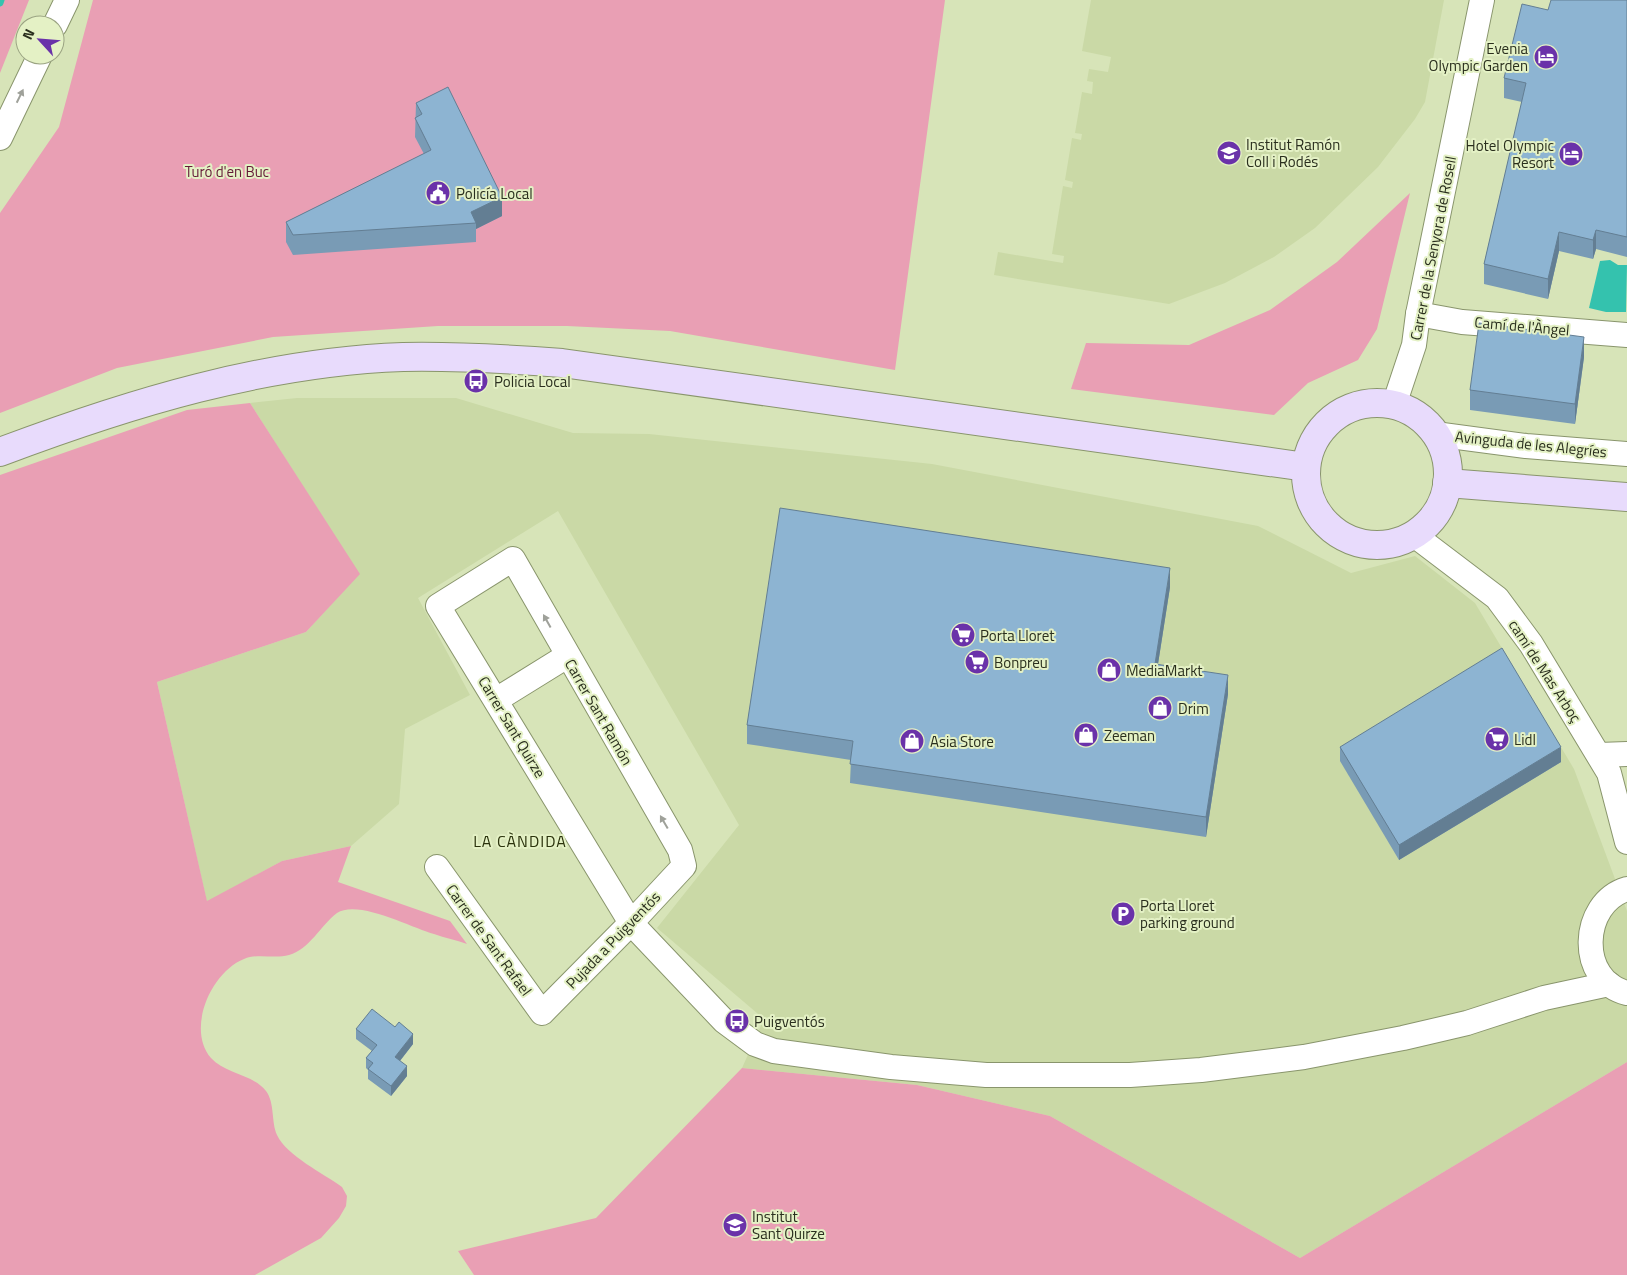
<svg xmlns="http://www.w3.org/2000/svg" width="1627" height="1275" font-family="'Titillium Web',sans-serif">
  <rect width="100%" height="100%" fill="#d7e4b8"/>
  <!-- built -->
  <g fill="#cad9a6">
    <path d="M1091,0H1444L1425,102L1415,119L1378,167L1315,228L1274,257L1225,283L1169,304L994,275L998,252L1063,263L1064,256L1052,254L1063,186L1072,188L1073,182L1065,180L1072,138L1081,140L1082,134L1075,133L1082,92L1092,94L1093,82L1087,81L1089,69L1108,72L1111,57L1082,51Z"/>
    <path d="M297,398H456L573,433L649,434L932,464L1258,526L1351,573L1415,556L1475,603L1574,769L1627,911V1062L1300,1258L1050,1116L917,1085L742,1068L764,1019L657,928L739,825L558,511L418,598L470,695L405,729L399,804L351,846L282,861L207,902L157,682L306,632L359,574L250,403Z"/>
  </g>
  <!-- green -->
  <g fill="#e99fb4">
    <path d="M0,0H29L0,73Z"/>
    <path d="M93,0H945L895,370L670,331L567,326H438L273,337L117,368L0,413V213L59,127Z"/>
    <path d="M1410,193L1377,329L1358,360L1308,383L1274,415L1071,389L1086,343L1189,345L1270,310L1337,262Z"/>
    <path d="M250,403L360,574L306,632L157,682L207,901L282,861L351,846L338,882L450,921L467,944C456,940 445,938 434,934C412,928 358,899 337,913C320,926 310,949 289,955C274,959 258,953 244,959C211,972 186,1029 211,1058C225,1074 253,1074 266,1091C275,1103 271,1122 277,1135C287,1156 323,1173 342,1187L347,1196L346,1206L339,1218L321,1238L255,1275H0V475L187,410Z"/>
    <path d="M1627,1062V1275H474L458,1251L596,1218L742,1068L917,1085L1050,1116L1300,1258Z"/>
  </g>
  <!-- water -->
  <path fill="#34c2ae" d="M1610,260L1618,265H1627L1626,312H1606L1589,308L1600,261Z"/>
  <g fill="none" stroke-linecap="round" stroke-linejoin="round">
    <!-- stream -->
    <path stroke="#34c2ae" stroke-width="7" d="M0,3L1,0"/>
    <defs>
      <g id="street">
        <path d="M55,25L67,0"/>
        <path d="M0,138L40,55"/>
        <path d="M1418,314L1462,322L1627,335"/>
        <path d="M1394,405L1414,345L1418,314L1482,0"/>
        <path d="M1435,434L1526,446L1627,454"/>
        <path d="M1414,535L1497,598L1531,644L1609,773L1627,842"/>
        <path d="M496,700L567,656"/>
        <path d="M1599,755L1627,754"/>
        <path d="M437,867L542,1013L631,923L684,866L680,850L513,559L438,606L631,923L724,1021L755,1044L774,1051L891,1067L986,1075H1130L1201,1070L1304,1057L1403,1038L1467,1023L1544,998L1609,984"/>
        <path d="M1627,889C1580,903 1577,981 1627,993"/>
      </g>
      <g id="secondary">
        <circle cx="1377" cy="474" r="71"/>
        <path d="M0,452C130,403 264,362 403,357C456,356 509,359 562,363L1306,467"/>
        <path d="M1447,483L1627,497"/>
      </g>
    </defs>
    <!-- street casing -->
    <use href="#street" stroke="#89956c" stroke-width="26"/>
    <!-- secondary casing -->
    <use href="#secondary" stroke="#89956c" stroke-width="30"/>
    <!-- street -->
    <use href="#street" stroke="#fff" stroke-width="24"/>
    <!-- secondary -->
    <use href="#secondary" stroke="#e8dbfc" stroke-width="28"/>
  </g>
  <!-- wall -->
  <g fill="#799bb5">
    <path d="M1627,0V257L1596,249L1593,259L1559,251L1548,299L1484,284V264L1522,102L1504,98V78L1548,10Z"/>
    <path d="M416,103L502,216L476,229V242L293,255L286,242V222L424,154L415,137Z"/>
    <path d="M1584,357L1575,424L1470,410V390Z"/>
    <path d="M1170,587L1158,664L1228,694L1206,837L850,783L851,760L747,744V725Z"/>
    <path d="M1340,747L1561,762L1399,860L1340,761Z"/>
    <path d="M356,1029L413,1044L400,1061L407,1076L391,1096L368,1079V1070L366,1068V1058L372,1051L356,1039Z"/>
  </g>
  <!-- shaded-wall -->
  <g fill="#637e93">
    <path d="M502,197V216L476,229V223L471,212Z"/>
    <path d="M1596,230V249L1593,259V240Z"/>
    <path d="M1559,232V251L1548,299V279Z"/>
    <path d="M1584,337V357L1575,424V404Z"/>
    <path d="M1170,568V587L1155,683V664Z"/>
    <path d="M1228,675V694L1206,837V817Z"/>
    <path d="M1561,747V762L1399,860V845Z"/>
    <path d="M413,1034V1044L395,1067V1057Z"/>
    <path d="M407,1066V1076L391,1096V1086Z"/>
  </g>
  <!-- building -->
  <g fill="#8db4d2" stroke="#637e93">
    <path d="M1551,0H1627V237L1596,230L1593,240L1559,232L1548,279L1484,264L1526,83L1504,78L1522,4L1548,10Z"/>
    <path d="M448,87L502,197L471,212L476,223L293,235L286,222L431,150L415,118L422,114L416,103Z"/>
    <path d="M1479,323L1584,337L1575,404L1470,390Z"/>
    <path d="M780,508L1170,568L1155,664L1228,675L1206,817L850,764L853,741L747,725Z"/>
    <path d="M1502,648L1561,747L1399,845L1340,747Z"/>
    <path d="M372,1009L395,1027L399,1022L413,1034L395,1057L407,1066L391,1086L368,1069L373,1063L366,1058L377,1045L356,1029Z"/>
  </g>
  <!-- one-way arrows -->
  <defs><path id="oneway-solid" d="M-6-.8H1V-3.2L6.5 0L1 3.2V.8H-6Z" transform="scale(1.25)"/></defs>
  <g fill="#9fa19a">
    <use href="#oneway-solid" transform="translate(20 96) rotate(-64)"/>
    <use href="#oneway-solid" transform="translate(547 621) rotate(-119)"/>
    <use href="#oneway-solid" transform="translate(664 822) rotate(-120)"/>
  </g>
  <!-- icons -->
  <defs>
    <symbol id="hotel-disc" viewBox="-11 -11 22 22"><circle r="9.5" fill="#6a32a9" stroke="#e4f1c5"/><path d="M-6-4.5h1.5V1H6V5H4.5V3h-9V5H-6ZM-4 0a1.8 1.8 0 1 1 3.6 0ZM.5 0V-2.5h3Q6-2.5 6 0Z" fill="#fff"/></symbol>
    <symbol id="school-disc" viewBox="-11 -11 22 22"><circle r="9.5" fill="#6a32a9" stroke="#e4f1c5"/><path d="M0-5L7-2L0 1L-7-2ZM-4 1L0 2.5L4 1V4Q0 6-4 4Z" fill="#fff"/></symbol>
    <symbol id="civic-disc" viewBox="-11 -11 22 22"><circle r="9.5" fill="#6a32a9" stroke="#e4f1c5"/><path d="M-.6-6.5H3V-4.5H.6V-3L4-1V1h2V6H-6V1h2V-1L-.6-3ZM-1.2 2.5V6h2.4V2.5Z" fill="#fff"/></symbol>
    <symbol id="bus-disc" viewBox="-11 -11 22 22"><circle r="9.5" fill="#6a32a9" stroke="#e4f1c5"/><path d="M-5-6H5V4H4V6H2V4H-2V6H-4V4H-5ZM-3.5-4V0h7V-4ZM-3.5 1.2v1.5H-2V1.2ZM2 1.2v1.5H3.5V1.2Z" fill="#fff"/></symbol>
    <symbol id="supermarket-disc" viewBox="-11 -11 22 22"><circle r="9.5" fill="#6a32a9" stroke="#e4f1c5"/><path d="M-6-5.5h2.5l.6 2H6L4.5 2H-2.5L-4.4-4H-6ZM-1.5 3.2a1.3 1.3 0 1 0 .1 0ZM3 3.2a1.3 1.3 0 1 0 .1 0Z" fill="#fff"/></symbol>
    <symbol id="shop-disc" viewBox="-11 -11 22 22"><circle r="9.5" fill="#6a32a9" stroke="#e4f1c5"/><path d="M-5-2.5h2.3a2.7 3.5 0 0 1 5.4 0H5L5.5 6h-11ZM-1.5-2.5h3a1.5 2.3 0 0 0-3 0Z" fill="#fff"/></symbol>
    <symbol id="parking-disc" viewBox="-11 -11 22 22"><circle r="9.5" fill="#6a32a9" stroke="#e4f1c5"/><path d="M-3.5-5.5H1a3.5 3.5 0 0 1 0 7H-1V5.5H-3.5ZM-1-3.4V-.6H.8a1.4 1.4 0 0 0 0-2.8Z" fill="#fff"/></symbol>
  </defs>
  <g fill-rule="evenodd">
    <use href="#hotel-disc" x="1532" y="43" width="28" height="28"/>
    <use href="#school-disc" x="1215" y="139" width="28" height="28"/>
    <use href="#hotel-disc" x="1557" y="140" width="28" height="28"/>
    <use href="#civic-disc" x="424" y="179" width="28" height="28"/>
    <use href="#bus-disc" x="462" y="367" width="28" height="28"/>
    <use href="#supermarket-disc" x="949" y="621" width="28" height="28"/>
    <use href="#supermarket-disc" x="963" y="648" width="28" height="28"/>
    <use href="#shop-disc" x="1095" y="656" width="28" height="28"/>
    <use href="#shop-disc" x="1146" y="694" width="28" height="28"/>
    <use href="#shop-disc" x="1072" y="721" width="28" height="28"/>
    <use href="#supermarket-disc" x="1483" y="725" width="28" height="28"/>
    <use href="#shop-disc" x="898" y="727" width="28" height="28"/>
    <use href="#parking-disc" x="1109" y="900" width="28" height="28"/>
    <use href="#bus-disc" x="723" y="1007" width="28" height="28"/>
    <use href="#school-disc" x="721" y="1211" width="28" height="28"/>
  </g>
  <g text-anchor="middle" dominant-baseline="central" stroke-width="4" stroke-linejoin="round" paint-order="stroke">
    <!-- poi labels -->
    <g font-size="15" fill="#2a2f1e" stroke="#e4f1c5" text-anchor="start">
      <text x="1528" y="48" text-anchor="end">Evenia<tspan x="1528" dy="17">Olympic Garden</tspan></text>
      <text x="1246" y="144">Institut Ramón<tspan x="1246" dy="17">Coll i Rodés</tspan></text>
      <text x="1554" y="145" text-anchor="end">Hotel Olympic<tspan x="1554" dy="17">Resort</tspan></text>
      <text x="456" y="193">Policía Local</text>
      <text x="494" y="381">Policia Local</text>
      <text x="980" y="635">Porta Lloret</text>
      <text x="994" y="662">Bonpreu</text>
      <text x="1126" y="670">MediaMarkt</text>
      <text x="1178" y="708">Drim</text>
      <text x="1104" y="735">Zeeman</text>
      <text x="1514" y="739">Lidl</text>
      <text x="930" y="741">Asia Store</text>
      <text x="1140" y="905">Porta Lloret<tspan x="1140" dy="17">parking ground</tspan></text>
      <text x="754" y="1021">Puigventós</text>
      <text x="752" y="1216">Institut<tspan x="752" dy="17">Sant Quirze</tspan></text>
    </g>
    <!-- park labels -->
    <g font-size="15" fill="#641a37" stroke="#e4f1c5">
      <text x="227" y="171">Turó d'en Buc</text>
    </g>
    <!-- street labels -->
    <g font-size="15" fill="#2a2f1e" stroke="#e4f1c5">
      <text transform="translate(1433 248) rotate(-79)">Carrer de la Senyora de Rosell</text>
      <text transform="translate(1522 326) rotate(5)">Camí de l'Àngel</text>
      <text transform="translate(1531 444) rotate(6)">Avinguda de les Alegríes</text>
      <text transform="translate(1545 671) rotate(57)">camí de Mas Arboç</text>
      <text transform="translate(599 712) rotate(60)">Carrer Sant Ramón</text>
      <text transform="translate(512 727) rotate(59)">Carrer Sant Quirze</text>
      <text transform="translate(489 940) rotate(54)">Carrer de Sant Rafael</text>
      <text transform="translate(613 940) rotate(-46)">Pujada a Puigventós</text>
    </g>
    <!-- neighbourhood labels -->
    <g font-size="16" letter-spacing="1" fill="#2b330d" stroke="#e4f1c5">
      <text x="520" y="841">LA CÀNDIDA</text>
    </g>
  </g>
  <!-- north arrow -->
  <g transform="translate(40 40) rotate(296)"><circle r="24" fill="#e4f1c5" stroke="#9aa382"/>
  <path d="M0-4L9 19L0 12L-9 19Z" fill="#6a32a9"/>
  <text y="-8" font-size="14" font-weight="bold" text-anchor="middle" fill="#2a2f1e">N</text>
  </g>
</svg>
